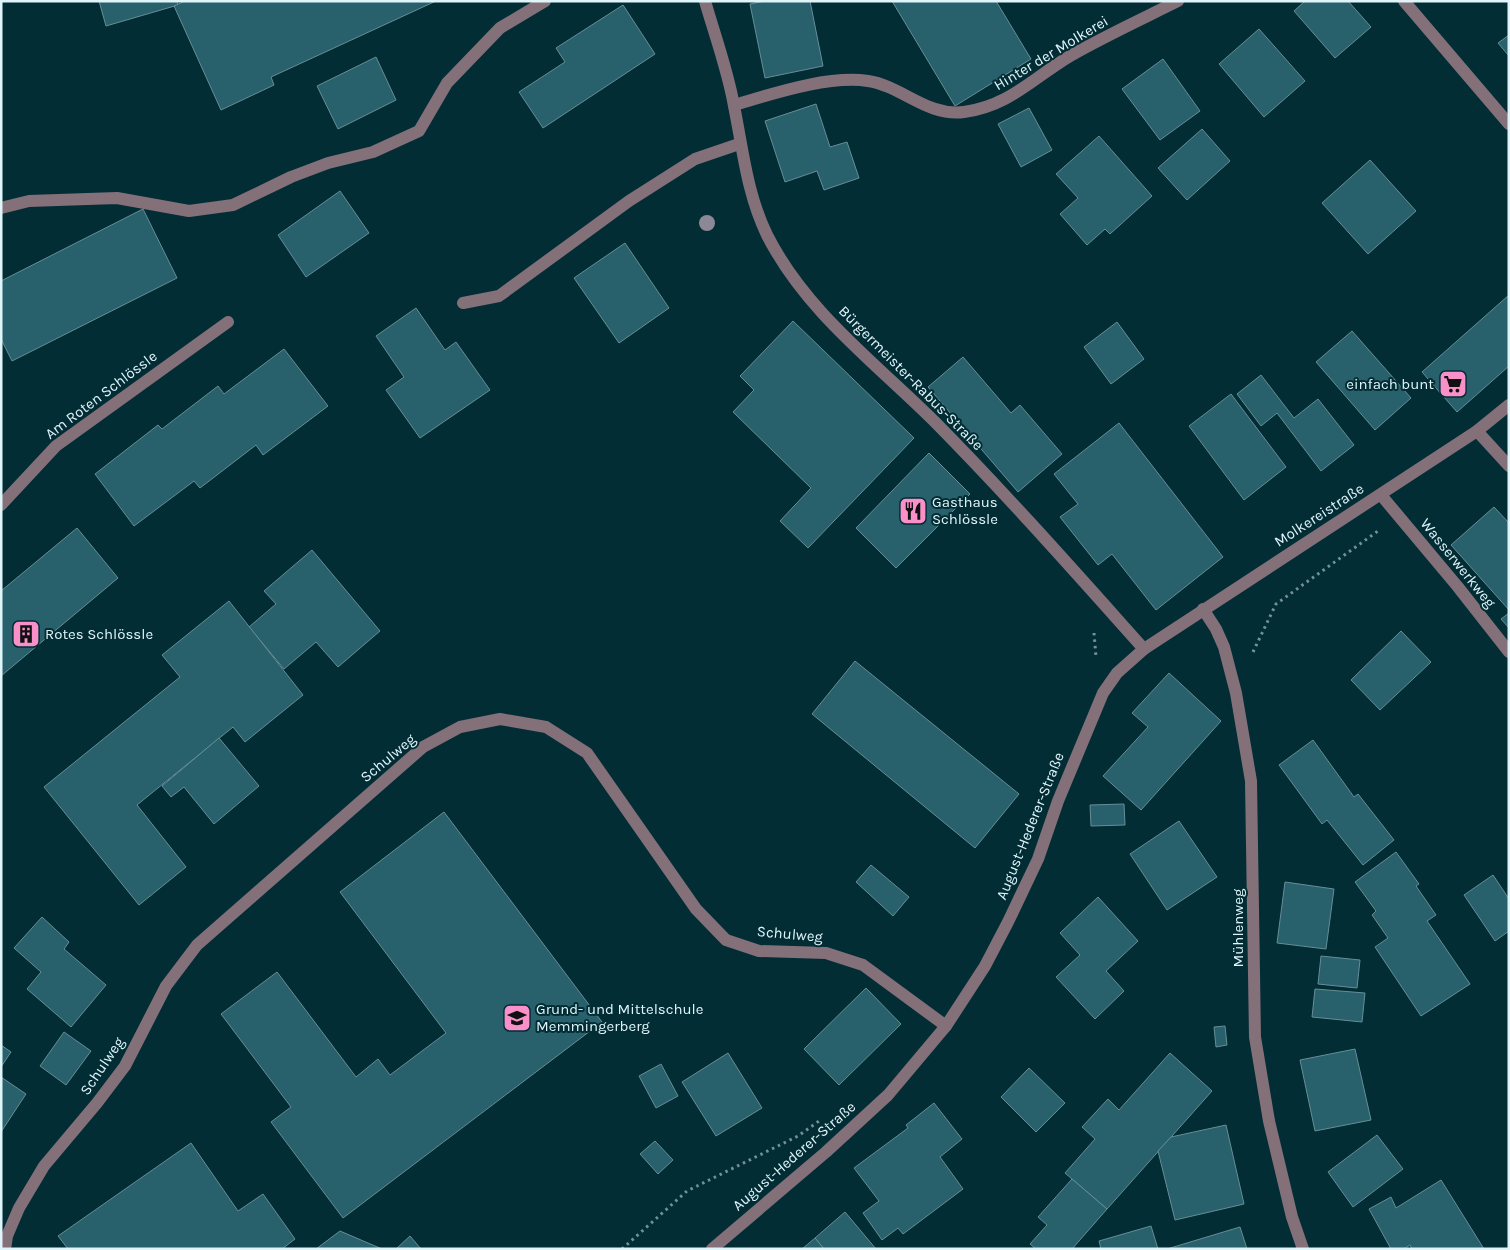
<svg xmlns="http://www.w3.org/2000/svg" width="1510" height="1250" font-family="Karla,sans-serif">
  <rect width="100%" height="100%" fill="#022d35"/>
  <!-- building -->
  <g fill="#28616c" stroke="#668e97">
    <path d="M99,1H177L178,5L106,26Z"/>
    <path d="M185,1H436L271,77L274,85L221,110L174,6Z"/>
    <path d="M765,1H810L823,66L765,78L750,4Z"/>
    <path d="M892,1H996L1031,59L955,106Z"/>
    <path d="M1305,1H1348L1371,27L1335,58L1294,11Z"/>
    <path d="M623,5L655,54L543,128L519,92L565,62L556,48Z"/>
    <path d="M1259,29L1305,81L1264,117L1219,64Z"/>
    <path d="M1509,35V56L1498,43Z"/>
    <path d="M376,57L396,100L338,129L317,86Z"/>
    <path d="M1163,59L1200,111L1160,140L1122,89Z"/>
    <path d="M816,104L830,147L847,142L859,178L824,190L817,171L785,182L765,121Z"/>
    <path d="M1029,108L1052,150L1021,167L998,124Z"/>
    <path d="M1202,129L1230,161L1187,200L1158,168Z"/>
    <path d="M1099,136L1152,196L1110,234L1105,229L1087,245L1060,214L1078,198L1056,174Z"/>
    <path d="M1370,160L1416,211L1368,254L1322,203Z"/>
    <path d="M340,191L369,233L306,277L278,235Z"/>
    <path d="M143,209L177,278L12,361L1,339V281Z"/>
    <path d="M625,243L669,308L619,343L574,278Z"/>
    <path d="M1509,295V366L1457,412L1422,372Z"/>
    <path d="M416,308L445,350L456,342L490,390L420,438L386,390L404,377L376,336Z"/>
    <path d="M793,321L914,438L808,548L780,521L811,488L733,412L754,390L740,376Z"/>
    <path d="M1117,322L1144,359L1111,384L1084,347Z"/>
    <path d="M1352,331L1411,398L1375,430L1316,362Z"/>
    <path d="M284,349L328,406L263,455L256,445L200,488L194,481L134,526L95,474L158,425L162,429L218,386L224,394Z"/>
    <path d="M963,357L1011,413L1020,405L1062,454L1018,492L928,387Z"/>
    <path d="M1261,375L1294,418L1318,399L1354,445L1321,471L1277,413L1261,426L1237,394Z"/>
    <path d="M1231,394L1286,467L1244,500L1189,426Z"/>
    <path d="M1119,423L1223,557L1156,610L1112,554L1098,565L1060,517L1078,504L1054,474Z"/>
    <path d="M929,453L970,494L896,568L856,528Z"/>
    <path d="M1494,507L1509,523V610L1451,545Z"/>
    <path d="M77,528L118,578L1,676V591Z"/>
    <path d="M312,550L380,631L338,667L316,642L284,669L249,627L276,604L264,591Z"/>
    <path d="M229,601L303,695L245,742L233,727L137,805L186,867L139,905L44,787L180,677L162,655Z"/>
    <path d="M1509,613V628L1501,619Z"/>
    <path d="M1401,631L1431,662L1380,710L1351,680Z"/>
    <path d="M855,661L1019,794L975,848L812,714Z"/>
    <path d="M1169,673L1221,721L1141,810L1103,776L1148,727L1132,713Z"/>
    <path d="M219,738L259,786L214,824L184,787L171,797L162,786Z"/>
    <path d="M1313,740L1354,797L1358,794L1394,840L1363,865L1327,820L1322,824L1279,765Z"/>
    <path d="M1124,804L1125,825L1091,826L1090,805Z"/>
    <path d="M444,812L602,1022L343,1218L271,1122L291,1107L221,1014L277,972L356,1077L378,1059L390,1075L446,1033L340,892Z"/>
    <path d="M1179,821L1217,877L1167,910L1130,854Z"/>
    <path d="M1396,852L1419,884L1416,886L1436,915L1427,921L1470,984L1421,1016L1375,947L1388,938L1372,915L1376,911L1355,882Z"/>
    <path d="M871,865L909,897L893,916L856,882Z"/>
    <path d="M1493,875L1509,899V931L1495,941L1464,895Z"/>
    <path d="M1285,882L1334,889L1326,949L1277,943Z"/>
    <path d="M1098,897L1138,941L1106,971L1124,991L1095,1019L1056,977L1080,955L1060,933Z"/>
    <path d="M42,917L69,942L64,949L106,985L71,1027L27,989L41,972L14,948Z"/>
    <path d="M1321,956L1360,960L1357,988L1318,984Z"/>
    <path d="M866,988L901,1024L839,1085L804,1049Z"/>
    <path d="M1315,989L1365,993L1362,1022L1312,1017Z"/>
    <path d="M1225,1026L1227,1045L1216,1047L1214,1027Z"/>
    <path d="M64,1032L91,1051L66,1085L40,1066Z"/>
    <path d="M1,1045L11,1052L1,1067Z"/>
    <path d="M1355,1049L1371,1120L1315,1131L1300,1060Z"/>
    <path d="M728,1053L762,1108L716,1136L682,1082Z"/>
    <path d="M1170,1053L1212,1091L1107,1209L1065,1173L1095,1139L1082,1127L1108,1099L1119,1110Z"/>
    <path d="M661,1064L678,1096L656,1108L639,1076Z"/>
    <path d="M1029,1068L1065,1103L1036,1132L1001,1097Z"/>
    <path d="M1,1077L26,1094L1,1132Z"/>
    <path d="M934,1103L962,1139L940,1157L963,1189L903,1234L898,1228L882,1240L863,1213L879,1201L854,1168L908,1128L906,1125Z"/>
    <path d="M1226,1125L1244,1204L1175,1220L1158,1151L1171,1137Z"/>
    <path d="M1377,1135L1403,1169L1353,1207L1328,1172Z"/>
    <path d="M655,1141L673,1160L658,1174L640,1154Z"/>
    <path d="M191,1143L238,1211L263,1194L295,1239L282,1249H68L58,1236Z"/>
    <path d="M1072,1179L1107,1209L1072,1249H1036L1030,1244L1047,1225L1038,1217Z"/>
    <path d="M1441,1180L1484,1249H1412L1410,1245L1404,1249H1391L1369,1209L1391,1197L1396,1208Z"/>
    <path d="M845,1212L876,1249H824L815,1238Z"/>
    <path d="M1151,1226L1158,1249H1101L1099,1241Z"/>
    <path d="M1240,1227L1247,1249H1167Z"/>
    <path d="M340,1231L382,1249H316Z"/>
    <path d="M410,1236L421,1249H396Z"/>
    <path d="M815,1238L824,1249H802Z"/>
  </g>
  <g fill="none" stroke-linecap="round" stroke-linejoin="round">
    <!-- path -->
    <g stroke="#729298" stroke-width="3" stroke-dasharray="2.5 4" stroke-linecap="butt">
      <path d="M1094,633L1096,657"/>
      <path d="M1253,652L1276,604L1378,531"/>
      <path d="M622,1249L687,1191L798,1136L819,1121"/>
    </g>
    <!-- minor -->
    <g stroke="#837079" stroke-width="12">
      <path d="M705,1C715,36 728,71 734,106C743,150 747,194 767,235C806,312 876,363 936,423C1008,496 1076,573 1144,649"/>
      <path d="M1404,1L1509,124"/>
      <path d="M734,105C772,94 828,75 868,81C902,86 927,117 964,112C1009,106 1033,78 1070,56C1105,36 1142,19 1178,1"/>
      <path d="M1,208L29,201L117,198L189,211L233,205L291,177L328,163L373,152L419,131L447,83L500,28L545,1"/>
      <path d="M463,303L499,296L629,201L695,159L739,144"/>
      <path d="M1477,431L1509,466"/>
      <path d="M1381,495L1458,587L1509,652"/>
      <path d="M1,505L56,446L228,322"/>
      <path d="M1203,609L1216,629L1224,647L1236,693L1251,781L1255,1037L1269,1121L1292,1217L1303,1249"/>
      <path d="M5,1249L7,1236L19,1208L44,1166L97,1103L125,1066L166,986L197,945L423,747L460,727L500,719L546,727L587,753L696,909L726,940L759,951L826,953L863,965L946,1026"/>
      <path d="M712,1249L826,1152L888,1095L946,1026L985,966L1008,922L1038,859L1058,801L1103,693L1117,673L1144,649L1477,431L1509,405"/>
    </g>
  </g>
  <!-- trees -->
  <circle fill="#8c8897" cx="707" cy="223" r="8"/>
  <!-- icons -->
  <defs>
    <symbol id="supermarket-square" viewBox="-11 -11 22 22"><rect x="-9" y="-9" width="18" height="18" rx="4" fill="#f990ca" stroke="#022d35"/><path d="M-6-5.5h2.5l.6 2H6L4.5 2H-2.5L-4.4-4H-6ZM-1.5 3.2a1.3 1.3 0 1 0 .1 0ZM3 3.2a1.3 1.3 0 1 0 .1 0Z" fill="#111"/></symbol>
    <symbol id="restaurant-square" viewBox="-11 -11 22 22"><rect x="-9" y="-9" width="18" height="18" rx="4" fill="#f990ca" stroke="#022d35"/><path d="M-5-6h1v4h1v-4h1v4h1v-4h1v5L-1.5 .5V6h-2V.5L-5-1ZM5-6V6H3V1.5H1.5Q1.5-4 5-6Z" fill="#111"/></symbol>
    <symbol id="building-square" viewBox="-11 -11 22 22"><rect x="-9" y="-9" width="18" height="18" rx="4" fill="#f990ca" stroke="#022d35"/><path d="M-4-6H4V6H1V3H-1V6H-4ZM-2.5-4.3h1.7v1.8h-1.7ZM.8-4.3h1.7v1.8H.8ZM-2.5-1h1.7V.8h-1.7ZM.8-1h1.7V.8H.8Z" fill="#111"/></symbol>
    <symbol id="school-square" viewBox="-11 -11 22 22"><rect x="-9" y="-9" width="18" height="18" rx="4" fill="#f990ca" stroke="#022d35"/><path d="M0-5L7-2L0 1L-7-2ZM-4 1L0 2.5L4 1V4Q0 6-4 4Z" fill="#111"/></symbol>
  </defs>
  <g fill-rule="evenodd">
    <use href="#supermarket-square" x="1437" y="368" width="32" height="32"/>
    <use href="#restaurant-square" x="897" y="495" width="32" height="32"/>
    <use href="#building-square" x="10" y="618" width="32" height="32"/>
    <use href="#school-square" x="501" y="1002" width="32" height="32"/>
  </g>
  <g text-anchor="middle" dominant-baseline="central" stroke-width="4" stroke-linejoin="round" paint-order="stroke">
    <!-- street labels -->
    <g font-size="15" fill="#e0f5fa" stroke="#022d35">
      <text transform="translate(1051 53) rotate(-31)">Hinter der Molkerei</text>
      <text transform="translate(911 378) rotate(45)">Bürgermeister-Rabus-Straße</text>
      <text transform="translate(101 395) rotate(-37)">Am Roten Schlössle</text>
      <text transform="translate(1319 515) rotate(-33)">Molkereistraße</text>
      <text transform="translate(1458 563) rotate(51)">Wasserwerkweg</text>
      <text transform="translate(388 758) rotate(-40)">Schulweg</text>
      <text transform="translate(1030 826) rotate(-68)">August-Hederer-Straße</text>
      <text transform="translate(1238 928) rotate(-90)">Mühlenweg</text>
      <text transform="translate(790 934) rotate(5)">Schulweg</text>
      <text transform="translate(102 1066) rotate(-56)">Schulweg</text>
      <text transform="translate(794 1156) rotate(-41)">August-Hederer-Straße</text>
    </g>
    <!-- poi labels -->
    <g font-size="15" fill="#e0f5fa" stroke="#022d35" text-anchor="start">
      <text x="1434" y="384" text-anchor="end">einfach bunt</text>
      <text x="932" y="502">Gasthaus<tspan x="932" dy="17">Schlössle</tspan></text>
      <text x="45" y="634">Rotes Schlössle</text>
      <text x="536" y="1009">Grund- und Mittelschule<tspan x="536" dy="17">Memmingerberg</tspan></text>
    </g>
  </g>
  <!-- border -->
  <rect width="1510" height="1250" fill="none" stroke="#e0f5fa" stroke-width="5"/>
</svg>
